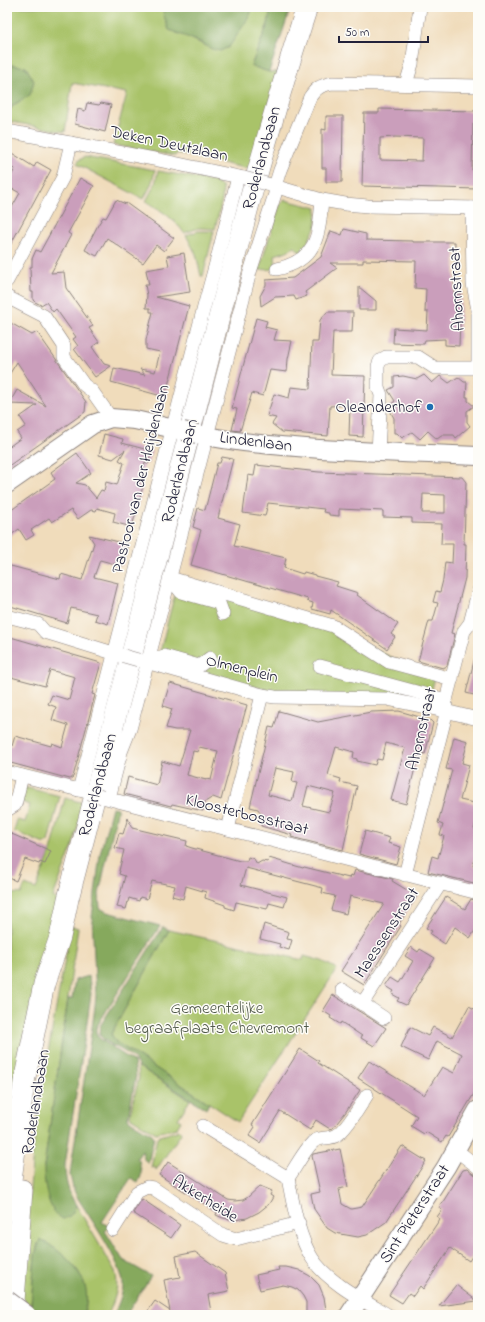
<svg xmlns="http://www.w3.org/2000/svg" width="485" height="1322" font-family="'Indie Flower',sans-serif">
  <rect width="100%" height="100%" fill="#fdfcf7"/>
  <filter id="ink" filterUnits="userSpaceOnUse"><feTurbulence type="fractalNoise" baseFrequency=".025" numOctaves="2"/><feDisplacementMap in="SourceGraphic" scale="8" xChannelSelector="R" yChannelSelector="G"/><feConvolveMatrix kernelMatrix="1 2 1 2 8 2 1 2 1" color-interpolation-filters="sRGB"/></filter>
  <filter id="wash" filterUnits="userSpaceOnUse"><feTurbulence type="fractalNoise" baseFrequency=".012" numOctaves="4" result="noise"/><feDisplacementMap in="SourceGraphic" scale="16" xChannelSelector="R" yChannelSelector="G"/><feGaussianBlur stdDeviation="0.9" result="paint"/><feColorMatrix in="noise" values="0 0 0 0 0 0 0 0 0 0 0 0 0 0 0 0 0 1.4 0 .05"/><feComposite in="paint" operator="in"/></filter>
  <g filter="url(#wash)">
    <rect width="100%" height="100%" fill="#f0dcbb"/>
    <!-- green -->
    <g fill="#a9c369" stroke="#667252">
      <path d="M7,7H166L163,13L186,36L212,49L249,17L253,7H271L268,24L251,66L269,72H280L249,169L177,153L175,156L113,145L127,93L72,83L65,132L7,121C7,106 19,102 30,95L9,64H7Z"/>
      <path d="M85,157L155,170C153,181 149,191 143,199L77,164L79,160Z"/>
      <path d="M158,171L214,181L223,188L222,200L215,229L199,228L184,233C174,218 160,210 146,201L155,184Z"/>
      <path d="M285,200L317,208L316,226L302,254L295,247L287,251L275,255L276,269L259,270L280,204Z"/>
      <path d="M198,231H214L203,276H201L196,254L186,235Z"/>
      <path d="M183,585L330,628L435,678L428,703L275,692L162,662L160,652L175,593Z"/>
      <path d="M23,787L60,796L48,842L44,844L14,831L17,820L25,822L30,805L19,801Z"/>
      <path d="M65,798L84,803L73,845L53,897L60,901L7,1155V901C11,895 13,892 21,894L25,885L36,889L51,851Z"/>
      <path d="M71,926L78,928L44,1167L73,1212L76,1205L115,1271C120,1288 114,1300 108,1315H82L86,1308L84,1282L78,1271L64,1256L38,1243L35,1255L31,1305L21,1298L33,1151L42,1085Z"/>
      <path d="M169,930L303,960L304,956L322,961L337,969L238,1122L116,1042L111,1034Z"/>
      <path d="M138,1066L190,1100L178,1119L181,1121L177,1128L156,1133L131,1118L130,1115L139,1077Z"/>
      <path d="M180,1130L182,1132L156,1170L155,1167L151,1168L157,1137Z"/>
    </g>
    <!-- forest -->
    <g fill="#86a95d" stroke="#54664c">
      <path d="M166,7H253L249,17L229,47L220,51L212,49L200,42L169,30L163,13Z"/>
      <path d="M271,7H291L269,72L251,66L268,24Z"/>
      <path d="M7,64L26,67L34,81L30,95L13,105L8,112L7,111Z"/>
      <path d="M112,807L118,808L99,894L100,908L107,912L160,926L108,1008L96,1028V1032L99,1038L134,1062L136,1076L128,1118L130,1121L152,1134L154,1137L148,1164L144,1159L142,1151L137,1158L139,1160C140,1168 144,1175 138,1182L131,1178L102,1222L110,1227L105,1231L123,1260L151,1276L126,1315H114C117,1306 123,1295 123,1285C124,1266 88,1215 77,1197L73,1188L70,1175L71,1167L94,1014L96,996L92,917L100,854Z"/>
      <path d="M163,927L169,930L111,1034L116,1042L209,1103L206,1109L138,1066C132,1049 108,1048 99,1034L100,1026Z"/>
      <path d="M89,976L91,994L87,1023L65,1165C65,1180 68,1192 76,1205C73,1213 71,1217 63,1219C47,1211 44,1184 44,1167L68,999H72L75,980Z"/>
      <path d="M40,1239C66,1253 99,1283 82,1315H44L31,1305L35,1255Z"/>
    </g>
    <g id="blocks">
      <!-- building -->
      <g fill="#ca9ebb" fill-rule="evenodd">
        <path d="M87,103L99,105L101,103L111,105L105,132L75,124L78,109L85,111Z"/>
        <path d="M379,109L478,111V125L473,124L472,170L478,171V189L362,186L364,113H379ZM395,137L423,138L422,161L380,160V138Z"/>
        <path d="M326,116H343L342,182H326V168H322V129L326,130Z"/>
        <path d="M7,150L34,167L37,162L51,170L7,251V216L20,193L7,186V183L15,169L7,167Z"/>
        <path d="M80,178L94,186L68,233L71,235L51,273L64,272L66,288L93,326L89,328L99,342L92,347L104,364L111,366L95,377L74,349L78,346L73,339L76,337L56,309L53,312L46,302L41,305L35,302L33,300V292H31L30,267H32V259L36,250L40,252Z"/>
        <path d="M116,200L126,204V203L174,238L164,251L156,245L143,263L107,238L97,256L85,250L98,225L103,217L106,218Z"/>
        <path d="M344,229L366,234V240L413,241V242H455L454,294H461L459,346L445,345V339L425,340L424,344L393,343L394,328L427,330L428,312H425L426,289L415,288L416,261L363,260V263H330L337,268L305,292L307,296L296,300L294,296L275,297L261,306L260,296L266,285V280L293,278L321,257L331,231L342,235Z"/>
        <path d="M184,253L190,292L156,297L189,306L165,397L111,382L114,368L145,375L140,369L155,372L160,352L146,349V340L153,312H150V308H146L147,295L145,285H149L146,270L169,266L167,256Z"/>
        <path d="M359,287L376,301V310H359Z"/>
        <path d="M327,312H353L352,332H333L331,375L365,376L363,437L349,436L350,405L330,406L328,436L282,432L272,424L276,418L267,416L274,394L289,398L291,387L310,389L312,342H318L320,320Z"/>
        <path d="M256,318L267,321L265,327L277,330L274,340L292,341L288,359L287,372L270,370L263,396L252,393L240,431L232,430L237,409L232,408Z"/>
        <path d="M7,321L32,335L37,332L86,402L85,412L7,467V448L21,438L17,432L26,426L20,417L37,405L9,404L17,390L46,406L17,362L7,378Z"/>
        <path d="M424,375L432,383L440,376L449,383L458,377L464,382H467L466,397H468V401L474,406L467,411V422L470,426L456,438L454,435H443L437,439L428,431L420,439L412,432L402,438L397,433H394V418L388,407L395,401L388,390L394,387V377L403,376L417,379Z"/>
        <path d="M104,434L123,439L122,443L152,451L148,464L145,463L139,485L143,486L132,527L113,522L115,513L97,508L96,511L91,510L78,519L71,510L52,522L49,518L31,530L34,535L26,540L19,529L7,538V513L55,479L51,472L77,453L91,473L76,483L85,485L96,498L101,490L104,491L106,482L117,485L124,463L119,460L125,450L113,459L99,455Z"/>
        <path d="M222,457L233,459L218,518L240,524L234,546L286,558L284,568L303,574L304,572L315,575V576L338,582L336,586L358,593L357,595L398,624L391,634L395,637L387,649L331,610L330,614L312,609L313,603L307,601L308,599L191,565L201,530L193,527L198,508L205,510L217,463H220Z"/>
        <path d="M256,465L319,472L462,477L466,482L464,544H466L465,578L451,633L455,634L447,666L443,668L418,661L429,621H433L438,603L433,602L436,591L440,592L443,580L445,562L452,563L453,544H441L442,524L412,523V518L383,517V511L339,509V516L329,515V513L323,512L324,509L268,503L265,516L243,513L248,475L254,476ZM423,494L445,495V513H422Z"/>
        <path d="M89,535L128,544L122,566L100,560L94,577L118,583L108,624L95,620L97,614L71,608L67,623L7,605V565L60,579L61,574L82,580L94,543Z"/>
        <path d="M7,636L101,663L92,694L95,695L73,777L70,779L7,762V745L12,746L15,736L51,746L52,743L62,747L68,725L52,720L56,707L48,704L52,695L69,700L75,677L50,670L45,686L7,676Z"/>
        <path d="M475,657L478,658V696L466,693Z"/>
        <path d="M170,683L247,705L221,800L213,797L205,802L203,811L172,804L171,806L124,794L128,777L157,785L162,761L179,766L190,730H175L166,728L172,709L163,706ZM199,747L218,751L211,780L206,779V780L187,775L193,751L198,752Z"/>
        <path d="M279,711L318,722L371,712L399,711L430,720L433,723L425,754L419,752L406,804L391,800L405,748L386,743L382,760L377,759L375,765L357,761V759L353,758L354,752L336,747L328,775L341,779L340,782L357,786L343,850L291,837L292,835L261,826L263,817L258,809L250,807L269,727L274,728ZM275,768L294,772L292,782L297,783L292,801L268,795ZM308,786L335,793L329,812L303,806Z"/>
        <path d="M454,737L468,741L462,763L469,765L460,800L478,804V814L474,829L478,830V847L473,866L478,868V884L428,872L432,856L438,858L444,836L440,835L443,825L438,823L452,770L446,769Z"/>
        <path d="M128,818L132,828L187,841L186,846L192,848L240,861H247L248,857L254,859L257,864L262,861L268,862L269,858L303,868L304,867L349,878L350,875L353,876L355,870L393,879L392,881L417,896L399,924L401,926L364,985L341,971L384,904L350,896L346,914L331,910L335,896L322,893L323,888L246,868L241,885L287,897L284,907L269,903L267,909L236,902L234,910L225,907V905L205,898L206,892L186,886L183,899L172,896L175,886L152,881L147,899L140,897L139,901L129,898L126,909L117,907L125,876L119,874L120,871H119L124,850L115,848L119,833L123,834Z"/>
        <path d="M365,831L390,838L388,843L401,847L396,864L359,854Z"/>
        <path d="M7,832L51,851L45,864L40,862L39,864L25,859L16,881L7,877Z"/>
        <path d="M446,897L465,909L471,899L478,901V926L470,938L455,927L445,944L430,934L432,931L426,928Z"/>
        <path d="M264,924L289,932L287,939L292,940L289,950L279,947L280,944L260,939Z"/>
        <path d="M411,947L418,952L420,949L435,958L406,1005L397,1001L399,998L392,994L394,991L386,986L392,977L400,982L402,979L413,961L405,956Z"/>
        <path d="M333,995L386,1028L374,1046L361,1038L362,1036L341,1022L340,1024L330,1018L331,1016L323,1011Z"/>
        <path d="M469,1006L478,1011V1087L448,1137L446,1136L442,1142L426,1132L424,1134L411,1126L417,1116L358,1078L369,1061L424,1095L442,1067L454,1073L462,1054L437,1041L428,1060L401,1047L410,1027L428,1036L433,1027L452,1037Z"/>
        <path d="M300,1049L319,1061L318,1063L360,1090L345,1113L333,1128L330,1129L316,1120L310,1130L280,1111L260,1143L249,1136L255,1127L252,1125Z"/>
        <path d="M402,1146L426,1161L386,1222L367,1235L358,1237L335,1233L327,1228L314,1209L311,1194L320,1192L312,1156L313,1154L340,1149L348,1187L339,1189L342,1204L351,1209L362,1207Z"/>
        <path d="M168,1162L228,1200L235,1201L243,1200L248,1197L260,1186L272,1191L270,1195L273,1197L269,1204L259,1212L247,1218L235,1220L223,1218L216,1215L217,1212L159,1175Z"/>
        <path d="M467,1169L473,1174L478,1175V1192L475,1197L478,1200V1247L469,1261L450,1248L423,1289L420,1286L413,1296L409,1293L402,1303L389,1295L440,1219L437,1217L442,1210L439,1208L463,1170Z"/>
        <path d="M142,1199L180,1225L171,1238L133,1213Z"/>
        <path d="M195,1252L225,1273L229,1291L208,1295L211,1312L196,1315H145L155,1301L170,1311L164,1280L180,1277L176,1256Z"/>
        <path d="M278,1267H286L299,1270L310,1276L319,1285L324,1297L326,1310L325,1315H306V1302L303,1296L298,1290L292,1287L283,1285L260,1290L256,1275L279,1270Z"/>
        <path d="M456,1285L477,1301L439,1306Z"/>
      </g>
    </g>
  </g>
  <g filter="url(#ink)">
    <use href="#blocks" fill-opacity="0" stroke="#897f7b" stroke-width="1"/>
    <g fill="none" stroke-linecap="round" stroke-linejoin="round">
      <defs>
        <g id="street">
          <path d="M406,84L412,64L420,7"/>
          <path d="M7,131L159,160L244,178"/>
          <path d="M267,184L322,200L345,204L368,206L478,208"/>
          <path d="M472,208L473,284L478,310V369"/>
          <path d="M277,269C318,260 319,234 322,200"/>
          <path d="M7,281L63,177L71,143"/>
          <path d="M7,297L44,316L64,346V357L84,385L92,391L111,418"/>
          <path d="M378,452L381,395L378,387V366L380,361L386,357H418L435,368H477"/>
          <path d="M170,578L333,626L389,662L452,679"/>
          <path d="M170,578L181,592L219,603L223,614"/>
          <path d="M7,616L38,624L45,632L123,656"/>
          <path d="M139,660L262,695L275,697L387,699L445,711L478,719"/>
          <path d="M147,662L164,656L199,666L210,658"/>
          <path d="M320,666L446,700"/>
          <path d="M7,772L87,792"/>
          <path d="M79,790L204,307L216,263L238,177"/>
          <path d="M102,797L478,893"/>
          <path d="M109,798L121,752L130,729L250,272L275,194V186L280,170L310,97C317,87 320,86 332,83L478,86"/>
          <path d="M7,810L15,805L22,776"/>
          <path d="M228,829L262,695"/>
          <path d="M405,875L445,718L446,700L464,631L470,623L478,592"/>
          <path d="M342,990L384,1018"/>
          <path d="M362,1004L441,883"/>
          <path d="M203,1126L288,1178C293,1203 298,1236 312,1258C326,1281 364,1301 388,1315"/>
          <path d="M456,1150L478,1167"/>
          <path d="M288,1178C296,1167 303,1152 313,1142C320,1136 329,1140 337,1135C346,1130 361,1105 367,1095"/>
          <path d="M113,1230L137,1192L147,1187L153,1188L223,1235L236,1239L299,1223"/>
        </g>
        <g id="secondary">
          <path d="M197,434C237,443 279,446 320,449C373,452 425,454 478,456"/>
          <path d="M7,484L93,424L111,418L135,420L183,431"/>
          <path d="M349,1315L446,1167L478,1110"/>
        </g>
        <g id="primary">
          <path d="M7,1210L24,1082L44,984L60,937L68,899C108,748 148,597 186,446C224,299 260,151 307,7"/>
          <path d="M13,1315L22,1190"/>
        </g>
      </defs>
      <!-- street casing -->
      <use href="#street" stroke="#897f7b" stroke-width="14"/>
      <!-- secondary casing -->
      <use href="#secondary" stroke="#897f7b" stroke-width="20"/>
      <!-- primary casing -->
      <use href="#primary" stroke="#897f7b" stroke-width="22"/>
      <!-- street -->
      <use href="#street" stroke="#fff" stroke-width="13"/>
      <!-- secondary -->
      <use href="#secondary" stroke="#fff" stroke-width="18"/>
      <!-- primary -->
      <use href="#primary" stroke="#fff" stroke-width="21"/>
      <defs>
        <g id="street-bridge">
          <path d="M244,178L267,184"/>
          <path d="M124,656L138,660"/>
          <path d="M89,793L102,797"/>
        </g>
        <g id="secondary-bridge">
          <path d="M183,431L197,434"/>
          <path d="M7,1300L27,1315"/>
        </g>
      </defs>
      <!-- street-bridge casing -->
      <use href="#street-bridge" stroke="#897f7b" stroke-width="14" stroke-linecap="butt"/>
      <!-- secondary-bridge casing -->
      <use href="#secondary-bridge" stroke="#897f7b" stroke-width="20" stroke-linecap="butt"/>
      <!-- street-bridge -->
      <use href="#street-bridge" stroke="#fff" stroke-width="13"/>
      <!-- secondary-bridge -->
      <use href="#secondary-bridge" stroke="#fff" stroke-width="18"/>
    </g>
  </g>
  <!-- markers -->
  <circle fill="#1f6fb2" stroke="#fdfcf7" stroke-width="1.5" cx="430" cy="407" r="4"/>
  <g text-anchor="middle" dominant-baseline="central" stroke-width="3" stroke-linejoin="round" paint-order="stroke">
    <!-- street labels -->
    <g font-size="17" fill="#22223b" stroke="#fdfcf7">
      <text transform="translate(169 144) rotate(12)">Deken Deutzlaan</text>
      <text transform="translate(262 158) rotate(-75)">Roderlandbaan</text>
      <text transform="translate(457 289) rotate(-93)">Ahornstraat</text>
      <text transform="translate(256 442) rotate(7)">Lindenlaan</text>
      <text transform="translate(180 471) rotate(-76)">Roderlandbaan</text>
      <text transform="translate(141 479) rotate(-76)">Pastoor van der Heijdenlaan</text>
      <text transform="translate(242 669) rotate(14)">Olmenplein</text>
      <text transform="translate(422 729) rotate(-77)">Ahornstraat</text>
      <text transform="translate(98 785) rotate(-75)">Roderlandbaan</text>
      <text transform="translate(247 815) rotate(14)">Kloosterbosstraat</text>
      <text transform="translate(387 933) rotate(-57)">Maessenstraat</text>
      <text transform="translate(36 1102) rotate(-81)">Roderlandbaan</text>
      <text transform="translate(205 1199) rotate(32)">Akkerheide</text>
      <text transform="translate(415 1214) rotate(-57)">Sint Pieterstraat</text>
    </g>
    <!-- poi labels -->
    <g font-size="17" fill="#22223b" stroke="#fdfcf7" text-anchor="end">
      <text x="422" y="407">Oleanderhof</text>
    </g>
    <!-- park labels -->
    <g font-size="17" fill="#515a4b" stroke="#fdfcf7">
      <text x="217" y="1008">Gemeentelijke<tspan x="217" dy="20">begraafplaats Chevremont</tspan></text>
    </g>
  </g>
  <!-- margin -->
  <rect width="485" height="1322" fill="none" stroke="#fdfcf7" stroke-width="24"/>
  <!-- scale -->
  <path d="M339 36v6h89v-6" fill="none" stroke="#22223b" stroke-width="2"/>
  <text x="345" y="36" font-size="12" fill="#22223b" stroke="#fdfcf7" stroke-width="3" paint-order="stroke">50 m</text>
</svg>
